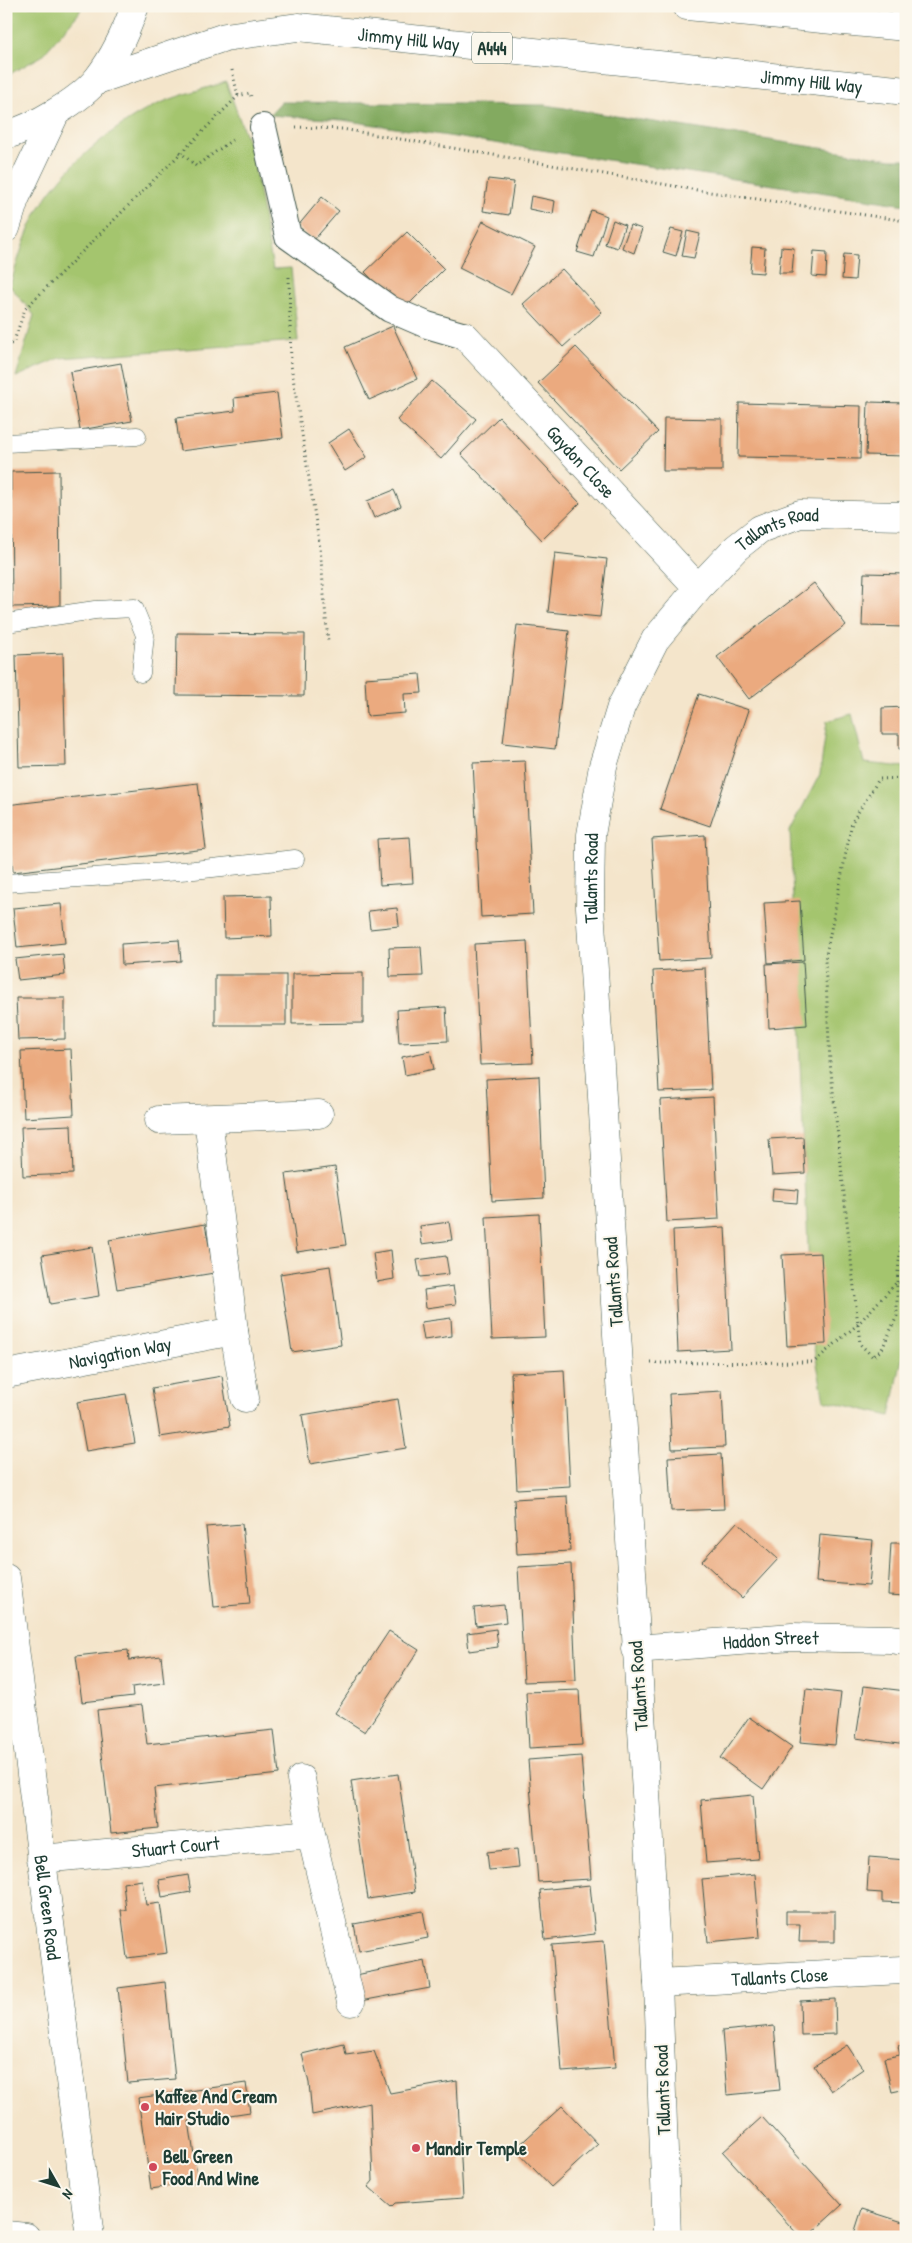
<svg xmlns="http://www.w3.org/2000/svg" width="912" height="2243" font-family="'Patrick Hand',sans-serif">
  <rect width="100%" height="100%" fill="#fbf7ec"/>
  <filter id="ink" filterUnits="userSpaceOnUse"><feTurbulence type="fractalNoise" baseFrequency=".02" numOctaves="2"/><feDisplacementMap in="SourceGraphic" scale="10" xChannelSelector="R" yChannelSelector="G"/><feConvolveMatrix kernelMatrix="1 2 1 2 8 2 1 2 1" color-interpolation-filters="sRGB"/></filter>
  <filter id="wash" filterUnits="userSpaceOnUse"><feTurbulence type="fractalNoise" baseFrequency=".0096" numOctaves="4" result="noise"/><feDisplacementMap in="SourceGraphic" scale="20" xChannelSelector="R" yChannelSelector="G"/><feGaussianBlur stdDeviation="1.12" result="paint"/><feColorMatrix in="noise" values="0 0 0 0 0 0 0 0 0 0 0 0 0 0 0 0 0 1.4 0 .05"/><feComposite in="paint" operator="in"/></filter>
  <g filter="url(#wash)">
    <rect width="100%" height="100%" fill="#f4e5cb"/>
    <!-- green -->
    <g fill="#a4c56e" stroke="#628151">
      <path d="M6,6H82L79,13L42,56L6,76Z"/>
      <path d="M226,82L252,153L273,269L291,268L298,341L60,358L16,377L34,315L10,286C18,260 26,231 40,207C65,167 108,130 150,108C173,96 201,90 226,82Z"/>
      <path d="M852,714L864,763L906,767V1339L890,1416L824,1400L812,1338L790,831L820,774L827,721Z"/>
    </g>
    <!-- forest -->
    <path fill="#83aa61" stroke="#51744a" d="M281,102L545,105L891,159H906V205L342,120L269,115Z"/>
    <g id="blocks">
      <!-- building -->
      <g fill="#ebaa7f">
        <path d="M488,179L514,182L509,215L483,211Z"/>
        <path d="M531,196L555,201L553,214L529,209Z"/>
        <path d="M322,197L339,211L313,241L297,227Z"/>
        <path d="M591,210L607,216L594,257L577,252Z"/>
        <path d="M613,220L625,225L617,248L605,244Z"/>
        <path d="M483,221L535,247L511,294L459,268Z"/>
        <path d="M630,225L642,229L634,253L622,248Z"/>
        <path d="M671,229L683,232L676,256L663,252Z"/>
        <path d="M687,231L700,234L694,258L682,256Z"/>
        <path d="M407,232L444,269L402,311L365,272Z"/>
        <path d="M752,247L765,248L763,273L750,272Z"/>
        <path d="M781,247L794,248L792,273H779Z"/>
        <path d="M814,251L827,252L826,277L812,276Z"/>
        <path d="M844,254L857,255L855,280L842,279Z"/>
        <path d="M562,269L602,312L563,347L523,304Z"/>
        <path d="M393,326L417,379L369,400L345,347Z"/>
        <path d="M576,347L658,432L619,469L538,383Z"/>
        <path d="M121,363L132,421L80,430L70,372Z"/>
        <path d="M432,381L476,419L441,459L397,420Z"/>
        <path d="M277,393L283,438L180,451L176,418L235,411L234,398Z"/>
        <path d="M868,402L906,403V456L866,455Z"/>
        <path d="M739,403L861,406L860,459L738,457Z"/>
        <path d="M499,417L580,503L542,540L461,454Z"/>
        <path d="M664,418L722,419V471H663Z"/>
        <path d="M349,429L367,457L345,471L328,443Z"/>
        <path d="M59,471L60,606L12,607L11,472Z"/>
        <path d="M394,490L401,506L374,518L367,501Z"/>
        <path d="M555,553L607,559L600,617L548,612Z"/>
        <path d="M864,573L906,574V627L862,626Z"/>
        <path d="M814,583L846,625L749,699L717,657Z"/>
        <path d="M517,625L569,631L555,749L503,743Z"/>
        <path d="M177,633L305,634L304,696L176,695Z"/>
        <path d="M63,653L66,766L19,767L16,655Z"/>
        <path d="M420,674L422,693L404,694L405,713L367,716L365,678Z"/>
        <path d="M699,694L749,710L710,826L660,809Z"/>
        <path d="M906,707V749H899V734H882V708Z"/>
        <path d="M525,761L533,914L481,917L473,763Z"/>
        <path d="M198,783L206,849L13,872L6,805Z"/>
        <path d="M705,835L711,958L659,961L652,839Z"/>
        <path d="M410,837L413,883L380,885L377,839Z"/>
        <path d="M271,896L272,936L224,938L223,897Z"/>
        <path d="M800,901L804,960L768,963L764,903Z"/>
        <path d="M61,904L65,943L17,948L13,908Z"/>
        <path d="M397,908L399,926L370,929L368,911Z"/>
        <path d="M179,940L181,961L122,965L121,944Z"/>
        <path d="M527,941L533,1063L480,1065L474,944Z"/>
        <path d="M421,947L423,976L390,977L389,948Z"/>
        <path d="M63,954L65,975L18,980L15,959Z"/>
        <path d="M803,962L807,1025L769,1028L766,964Z"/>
        <path d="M705,968L711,1090L659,1092L653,971Z"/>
        <path d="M363,973V1023L292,1024V974Z"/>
        <rect x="215" y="975" width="71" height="50"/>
        <path d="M16,998H65V1039L18,1040Z"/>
        <path d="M446,1007L448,1041L399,1043L397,1010Z"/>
        <path d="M71,1049L74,1115L24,1118L21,1051Z"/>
        <path d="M430,1051L434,1069L405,1075L402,1057Z"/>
        <path d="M539,1076L544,1198L492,1201L486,1079Z"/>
        <path d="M713,1097L719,1219L667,1222L660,1100Z"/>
        <path d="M71,1125L73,1174L23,1176L21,1127Z"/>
        <path d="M803,1137L805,1173L772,1175L769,1139Z"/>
        <path d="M335,1167L346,1245L297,1252L286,1174Z"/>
        <path d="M773,1188L798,1190L797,1203L772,1201Z"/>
        <path d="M539,1214L545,1337L492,1339L486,1217Z"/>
        <path d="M449,1222L452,1240L422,1244L420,1226Z"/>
        <path d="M205,1224L214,1273L117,1289L109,1240Z"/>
        <path d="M725,1227L731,1349L678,1352L673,1230Z"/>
        <path d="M92,1247L99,1296L50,1304L42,1255Z"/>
        <path d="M391,1250L394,1279L377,1282L373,1253Z"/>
        <path d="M821,1253L826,1344L787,1346L782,1255Z"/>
        <path d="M446,1256L449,1274L420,1277L417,1260Z"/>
        <path d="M330,1266L341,1345L292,1352L280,1274Z"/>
        <path d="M453,1286L456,1304L426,1308L424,1290Z"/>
        <path d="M451,1318L452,1336L424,1340L421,1322Z"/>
        <path d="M564,1370L570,1486L517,1489L511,1373Z"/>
        <path d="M222,1376L230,1426L160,1437L152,1388Z"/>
        <path d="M722,1391L725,1447L672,1449L669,1394Z"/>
        <path d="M126,1394L135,1443L86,1451L77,1402Z"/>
        <path d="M398,1399L406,1448L310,1464L302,1415Z"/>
        <path d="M721,1454L724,1509L671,1511L668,1457Z"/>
        <path d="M567,1496L570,1551L517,1554L514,1499Z"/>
        <path d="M737,1522L778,1559L742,1598L702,1561Z"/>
        <path d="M242,1524L250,1604L214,1607L206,1527Z"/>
        <path d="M820,1535L873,1540L869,1586L816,1582Z"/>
        <path d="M891,1543H906V1596L888,1595Z"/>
        <path d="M571,1564L576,1680L524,1682L518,1567Z"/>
        <path d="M504,1605L506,1622L476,1626L474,1608Z"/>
        <path d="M496,1629L498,1647L469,1651L467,1633Z"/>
        <path d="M389,1631L419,1650L365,1732L335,1713Z"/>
        <path d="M128,1650L129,1660L161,1656L164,1683L132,1687L133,1696L82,1702L76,1656Z"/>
        <path d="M864,1686L906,1691V1745L856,1738Z"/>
        <path d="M806,1689L841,1693L835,1745L800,1742Z"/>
        <path d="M579,1690L582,1745L529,1748L526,1692Z"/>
        <path d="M142,1705L147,1744L274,1730L279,1774L154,1788L158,1828L111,1833L97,1710Z"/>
        <path d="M749,1717L792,1747L763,1789L720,1758Z"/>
        <path d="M581,1756L591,1879L538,1882L528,1760Z"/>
        <path d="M398,1774L415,1892L368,1899L351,1781Z"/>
        <path d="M753,1795L758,1859L706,1863L701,1800Z"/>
        <path d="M517,1849L519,1867L489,1870L487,1852Z"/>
        <path d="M869,1857L906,1860V1903L882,1902V1893L867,1892Z"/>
        <path d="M755,1874L760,1937L708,1942L702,1879Z"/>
        <path d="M188,1875L191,1892L162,1897L159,1880Z"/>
        <path d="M142,1880L146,1905L160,1903L167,1953L127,1958L121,1910H126L123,1883Z"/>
        <path d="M590,1885L595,1934L545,1940L540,1890Z"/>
        <path d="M423,1911L428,1938L359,1951L354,1924Z"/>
        <path d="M786,1911H835V1942H799L800,1924H786Z"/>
        <path d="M604,1941L615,2068L562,2072L552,1945Z"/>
        <path d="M425,1961L430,1988L361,2001L356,1975Z"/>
        <path d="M165,1982L175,2079L128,2083L118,1988Z"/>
        <path d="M835,1999L836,2034L801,2035L800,2001Z"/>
        <path d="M774,2026L780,2090L727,2095L722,2031Z"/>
        <path d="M344,2044L346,2055L374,2051L390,2093L457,2081L463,2198L395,2203L391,2207L368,2187L373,2181L370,2103L312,2115L309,2083L302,2054Z"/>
        <path d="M906,2044V2089L892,2092L884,2058L900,2055L898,2046Z"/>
        <path d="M847,2045L863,2069L831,2091L814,2066Z"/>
        <path d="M246,2083L250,2112L189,2121L198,2182L151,2189L138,2098Z"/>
        <path d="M562,2106L598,2144L551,2187L515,2149Z"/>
        <path d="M762,2117L842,2205L807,2237H800L723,2152Z"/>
        <path d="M862,2209L906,2223V2237H853Z"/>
      </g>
    </g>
  </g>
  <g filter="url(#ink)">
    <use href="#blocks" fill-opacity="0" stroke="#3f564b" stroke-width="1"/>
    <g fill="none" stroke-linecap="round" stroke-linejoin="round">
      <defs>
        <g id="service">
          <path d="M6,443L137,436"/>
          <path d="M6,623L95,610L134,608L145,635L141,673"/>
          <path d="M6,883L194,870L295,859"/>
        </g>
        <path id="pedestrian" d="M263,127L288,236L390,309L427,325L465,336"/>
        <g id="minor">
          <path id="s1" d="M465,336L698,588"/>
          <path d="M208,1119L234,1331L245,1398"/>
          <path d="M159,1120L319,1114"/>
          <path id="s2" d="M6,1374L234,1331"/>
          <path id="s3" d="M635,1649L792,1637L890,1639L906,1641"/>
          <path d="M301,1779L311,1834L351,2002"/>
          <path id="s4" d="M41,1859L311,1834"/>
          <path id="s5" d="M658,1983L902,1970"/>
          <path id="s6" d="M667,2237L658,1983L590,907L591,835L603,766L621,707L655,640L698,588L736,548L760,529L800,514L906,516"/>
        </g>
        <path id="tertiary" d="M6,2235L26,2237"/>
        <g id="secondary">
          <path d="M6,228L15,199L55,114"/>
          <path id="s7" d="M6,1578L90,2237"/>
        </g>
        <g id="trunk">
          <path d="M687,6L906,27"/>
          <path id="s8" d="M97,80L225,37L298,27L906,91"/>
          <path d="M6,135C33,128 81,100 98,78C115,56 126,32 135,6"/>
        </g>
      </defs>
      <!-- service casing -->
      <use href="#service" stroke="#3f564b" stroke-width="19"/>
      <!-- pedestrian casing -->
      <use href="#pedestrian" stroke="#3f564b" stroke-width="28"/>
      <!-- minor casing -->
      <use href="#minor" stroke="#3f564b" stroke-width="29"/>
      <!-- tertiary casing -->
      <use href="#tertiary" stroke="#3f564b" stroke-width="29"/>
      <!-- secondary casing -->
      <use href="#secondary" stroke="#3f564b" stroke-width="29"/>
      <!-- trunk casing -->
      <use href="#trunk" stroke="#3f564b" stroke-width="29"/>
      <!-- path -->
      <g stroke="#3f564b" stroke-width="3" stroke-dasharray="1 4" stroke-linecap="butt">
        <path d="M232,70L238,96"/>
        <path d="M296,127L342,129L703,191L906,221"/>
        <path d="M180,152L196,166L232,140"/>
        <path d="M289,277L291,365L320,548L328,642"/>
        <path d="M6,343L13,344L25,309L238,96L250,93L251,97"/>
        <path d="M906,778L879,779L852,822L825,960L830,1062L860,1344L873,1357L882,1349L897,1316V1282L902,1231L901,1144L906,1119"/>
        <path d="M651,1363L814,1362L858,1324L897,1282L906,1284"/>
      </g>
      <!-- service -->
      <use href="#service" stroke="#fff" stroke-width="18"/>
      <!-- pedestrian -->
      <use href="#pedestrian" stroke="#fff" stroke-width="26"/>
      <!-- minor -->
      <use href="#minor" stroke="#fff" stroke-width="28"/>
      <!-- tertiary -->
      <use href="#tertiary" stroke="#fff" stroke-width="28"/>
      <!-- secondary -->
      <use href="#secondary" stroke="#fff" stroke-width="28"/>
      <!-- trunk -->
      <use href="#trunk" stroke="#fff" stroke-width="28"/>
    </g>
  </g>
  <!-- markers -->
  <g fill="#d1495b" stroke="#fbf7ec" stroke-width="2">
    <circle cx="145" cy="2107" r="5"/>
    <circle cx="416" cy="2148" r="5"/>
    <circle cx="153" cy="2167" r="5"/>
  </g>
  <g text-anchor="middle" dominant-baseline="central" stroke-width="4" stroke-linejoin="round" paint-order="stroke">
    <!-- shield labels -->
    <rect fill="#fbf7ec" stroke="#61756b" stroke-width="1" x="472" y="32.5" width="40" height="31" rx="4"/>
    <g font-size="18" font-weight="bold" fill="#1f3d34">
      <text x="492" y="48">A444</text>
    </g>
    <!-- street labels -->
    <g font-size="19" fill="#1f3d34" stroke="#fbf7ec">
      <text stroke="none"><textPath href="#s8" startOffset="320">Jimmy Hill Way</textPath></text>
      <text stroke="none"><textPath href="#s8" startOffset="725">Jimmy Hill Way</textPath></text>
      <text stroke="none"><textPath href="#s1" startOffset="171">Gaydon Close</textPath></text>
      <text stroke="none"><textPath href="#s6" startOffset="1781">Tallants Road</textPath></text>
      <text stroke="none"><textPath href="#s6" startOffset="1361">Tallants Road</textPath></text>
      <text transform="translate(613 1282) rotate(-94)">Tallants Road</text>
      <text stroke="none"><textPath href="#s2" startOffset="116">Navigation Way</textPath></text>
      <text stroke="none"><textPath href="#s3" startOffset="136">Haddon Street</textPath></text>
      <text transform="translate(638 1686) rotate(-94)">Tallants Road</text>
      <text stroke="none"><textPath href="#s4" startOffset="135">Stuart Court</textPath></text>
      <text stroke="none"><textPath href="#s7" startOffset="332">Bell Green Road</textPath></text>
      <text stroke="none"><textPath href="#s5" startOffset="122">Tallants Close</textPath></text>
      <text transform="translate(662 2090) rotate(-92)">Tallants Road</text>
    </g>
    <!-- poi labels -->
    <g font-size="19" font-weight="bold" fill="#1f3d34" stroke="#fbf7ec" text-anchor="start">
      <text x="155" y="2096">Kaffee And Cream<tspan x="155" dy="22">Hair Studio</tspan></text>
      <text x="426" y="2148">Mandir Temple</text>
      <text x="163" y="2156">Bell Green<tspan x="163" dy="22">Food And Wine</tspan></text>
    </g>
  </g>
  <!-- margin -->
  <rect width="912" height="2243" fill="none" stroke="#fbf7ec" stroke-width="25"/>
  <!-- north arrow -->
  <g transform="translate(58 2186) rotate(129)" stroke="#fbf7ec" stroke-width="4" paint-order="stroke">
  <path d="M0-4L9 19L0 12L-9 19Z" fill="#1f3d34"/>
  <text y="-8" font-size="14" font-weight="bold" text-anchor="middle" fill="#1f3d34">N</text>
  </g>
</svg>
